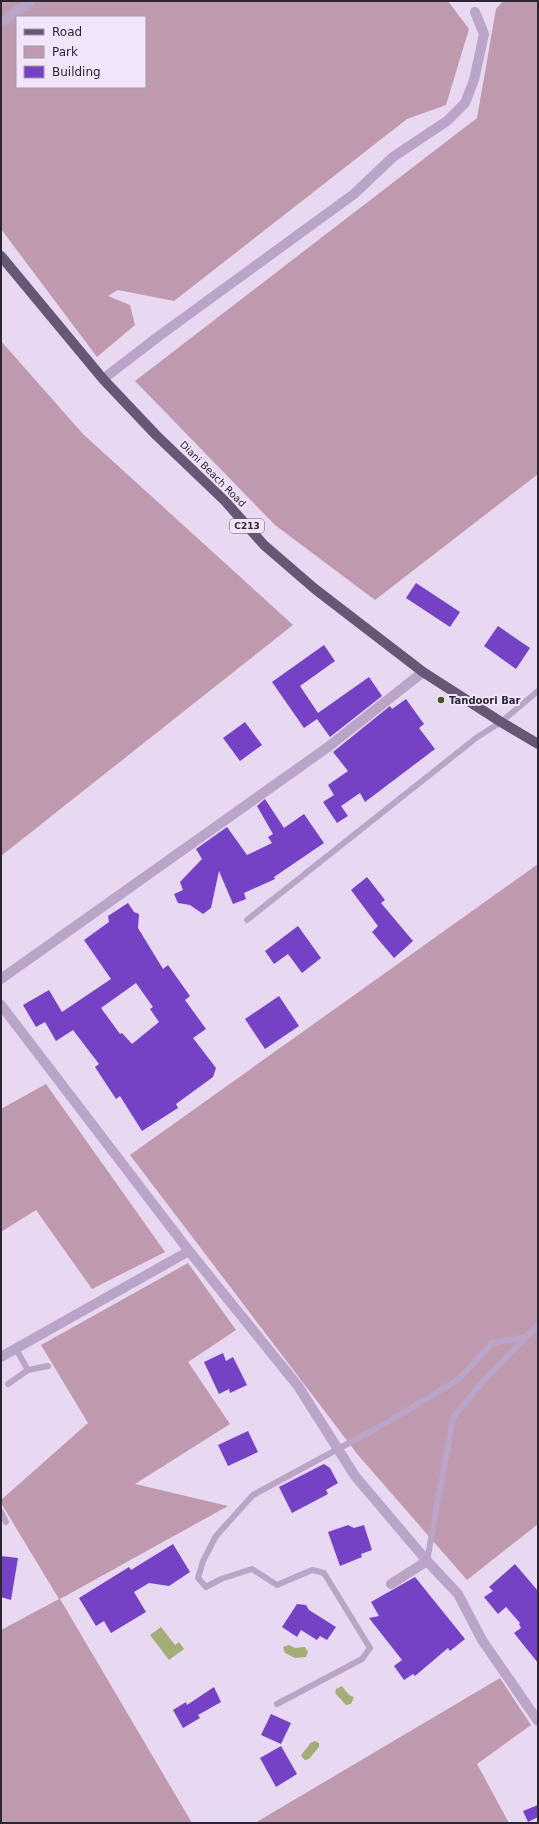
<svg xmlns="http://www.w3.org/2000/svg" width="539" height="1824" font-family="'DejaVu Sans',sans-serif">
  <rect width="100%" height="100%" fill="#e9d8f1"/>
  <!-- green -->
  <g fill="#bf99ad" fill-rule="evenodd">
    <path d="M1,1H448L469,29L446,105L407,119L174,301L118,290L108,296L130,305L135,325L97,357L1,229ZM17,17H145V87H17Z"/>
    <path d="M503,1H538V474L375,600L275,525L135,381L477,118L496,9Z"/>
    <path d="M1,341L83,434L293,625L1,856Z"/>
    <path d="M538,864V1524L467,1580L358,1455L130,1155Z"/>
    <path d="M46,1084L165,1252L92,1289L36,1210L1,1232V1109Z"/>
    <path d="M188,1263L236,1330L188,1362L230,1424L135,1484L228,1506L60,1599L192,1823H1V1630L59,1599L1,1503V1500L88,1423L41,1345Z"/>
    <path d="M500,1678L531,1725L477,1764L509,1823H255Z"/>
  </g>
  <!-- water -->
  <g fill="#a3ad78">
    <path d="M161,1627L175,1645L179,1642L184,1649L169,1660L150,1635Z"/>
    <path d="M289,1645L295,1648L305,1647L308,1652L306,1657L295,1658L285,1653L283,1647Z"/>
    <path d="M342,1686L349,1695L354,1697L351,1704L346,1705L335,1693L336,1689Z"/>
    <path d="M315,1741L319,1743V1747L309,1759L305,1760L301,1756C304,1750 308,1748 310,1743Z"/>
  </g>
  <!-- building -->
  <g fill="#7542c5" fill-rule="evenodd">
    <path d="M416,583L460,612L450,627L406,598Z"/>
    <path d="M498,626L530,648L516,669L484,646Z"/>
    <path d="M324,645L335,661L300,686L318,713L369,677L382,696L330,737L317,719L304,728L272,682Z"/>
    <path d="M406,699L424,724L419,728L435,749L365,802L360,793L341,806L348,816L337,823L323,802L334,795L328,785L348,771L333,752L390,706L392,709Z"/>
    <path d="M245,722L262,745L240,761L223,738Z"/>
    <path d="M265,799L284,828L304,814L324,843L274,877L275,879L244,893L246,899L233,904L219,871L211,908L203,914L190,905L178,903L174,894L183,890L180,882L202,859L196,849L227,827L247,855L272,843L268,837L273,834L257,806Z"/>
    <path d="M367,877L385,900L381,903L413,941L394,958L372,932L378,926L351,890Z"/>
    <path d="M128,903L134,912L139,914L138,928L163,969L168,965L190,996L185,1000L206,1029L193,1038L216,1068L213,1077L176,1104L178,1108L142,1131L120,1096L116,1099L95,1067L99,1064L73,1030L56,1041L45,1022L36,1027L23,1005L49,990L62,1012L111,979L84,940L109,922L108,916ZM136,983L153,1007L150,1009L159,1022L132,1044L122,1033L120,1034L101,1008Z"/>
    <path d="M298,926L321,958L302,973L288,954L274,964L265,951Z"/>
    <path d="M279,996L299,1026L265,1049L245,1019Z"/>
    <path d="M223,1353L226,1361L233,1357L247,1385L230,1393L229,1389L219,1394L204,1362Z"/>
    <path d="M248,1431L258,1452L228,1466L218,1445Z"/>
    <path d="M324,1464L330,1468L338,1483L326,1490L328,1494L292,1513L279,1487Z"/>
    <path d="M348,1525L354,1528L364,1525L372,1550L361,1554L362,1557L340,1566L328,1532Z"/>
    <path d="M173,1544L190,1572L169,1586L149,1583L134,1592L146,1612L111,1633L104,1621L96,1626L79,1598L129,1567L131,1570Z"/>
    <path d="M1,1556L18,1558L11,1600L1,1597Z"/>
    <path d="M515,1564L538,1591V1663L514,1633L521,1628L519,1624L520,1623L506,1607L498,1614L484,1597L493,1591L489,1587Z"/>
    <path d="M415,1577L465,1639L450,1651L448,1648L415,1676L413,1674L404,1680L394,1666L402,1660L369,1618L379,1616L371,1602Z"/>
    <path d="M297,1604L306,1605L309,1610L336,1627L327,1640L320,1636L317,1640L301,1630L297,1637L282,1627Z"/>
    <path d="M214,1687L221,1702L198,1715L200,1718L183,1728L173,1710L186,1702L187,1705Z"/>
    <path d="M271,1714L291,1723L281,1744L261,1735Z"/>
    <path d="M281,1746L297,1774L276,1787L260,1758Z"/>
    <path d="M538,1805V1817L528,1822L523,1811Z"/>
  </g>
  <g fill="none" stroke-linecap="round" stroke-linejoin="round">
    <!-- service -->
    <g stroke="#baa4c8" stroke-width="6">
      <path d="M247,920L476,738L501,722L538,691"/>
      <path d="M16,1349L28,1370"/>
      <path d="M8,1384L28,1370L48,1366"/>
      <path d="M1,1512L6,1522"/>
      <path d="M427,1561L453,1418L484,1380L538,1325"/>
      <path d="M277,1704L362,1659L370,1648L324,1573L312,1570L277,1585L252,1569L221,1579L206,1587L198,1578L203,1561L216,1536L253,1495L386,1423L459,1379L492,1343L526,1337"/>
    </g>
    <!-- minor -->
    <g stroke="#baa4c8" stroke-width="10">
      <path d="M1,23L31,1"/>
      <path d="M103,379L159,336L354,194L393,157L447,121L465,103L474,80L484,34L475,12"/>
      <path d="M1,979L328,747L423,672"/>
      <path d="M1,1005L189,1251L298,1386L355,1476L427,1561L458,1594L482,1640L538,1721"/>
      <path d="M1,1357L189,1251"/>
      <path d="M391,1584L427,1561"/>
    </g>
    <!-- primary -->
    <path stroke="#665776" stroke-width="10" d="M1,256L103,379L156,435L225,501L264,545L315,589L423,672L501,722L538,744"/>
  </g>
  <!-- markers -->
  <circle fill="#49551c" stroke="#f2e4f9" stroke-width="1.5" cx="441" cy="700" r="4"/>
  <g text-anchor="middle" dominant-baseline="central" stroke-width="4" stroke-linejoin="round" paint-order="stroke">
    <!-- shield labels -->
    <rect fill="#f2e4f9" stroke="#675f6f" stroke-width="1" x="230" y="519" width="34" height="14" rx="3"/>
    <g font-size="9" font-weight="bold" fill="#2c2634">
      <text x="247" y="526">C213</text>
    </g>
    <!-- street labels -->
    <g font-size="10" fill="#2c2634" stroke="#f2e4f9">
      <text transform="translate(213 474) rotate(45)">Diani Beach Road</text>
    </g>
    <!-- poi labels -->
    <g font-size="10" font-weight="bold" fill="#2c2634" stroke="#f2e4f9" text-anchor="start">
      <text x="449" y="700">Tandoori Bar</text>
    </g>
  </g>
  <!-- border -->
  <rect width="539" height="1824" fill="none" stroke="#2c2634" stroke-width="4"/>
  <!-- legend -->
  <rect x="16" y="16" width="130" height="72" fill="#f2e4f9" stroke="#a398aa"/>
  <rect x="24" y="29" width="20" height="6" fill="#665776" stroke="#a398aa"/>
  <text x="52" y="36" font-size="12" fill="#2c2634">Road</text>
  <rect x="24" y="46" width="20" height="12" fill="#bf99ad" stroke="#a398aa"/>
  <text x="52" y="56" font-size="12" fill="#2c2634">Park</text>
  <rect x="24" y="66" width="20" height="12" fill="#7542c5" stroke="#a398aa"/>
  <text x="52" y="76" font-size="12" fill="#2c2634">Building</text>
</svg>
